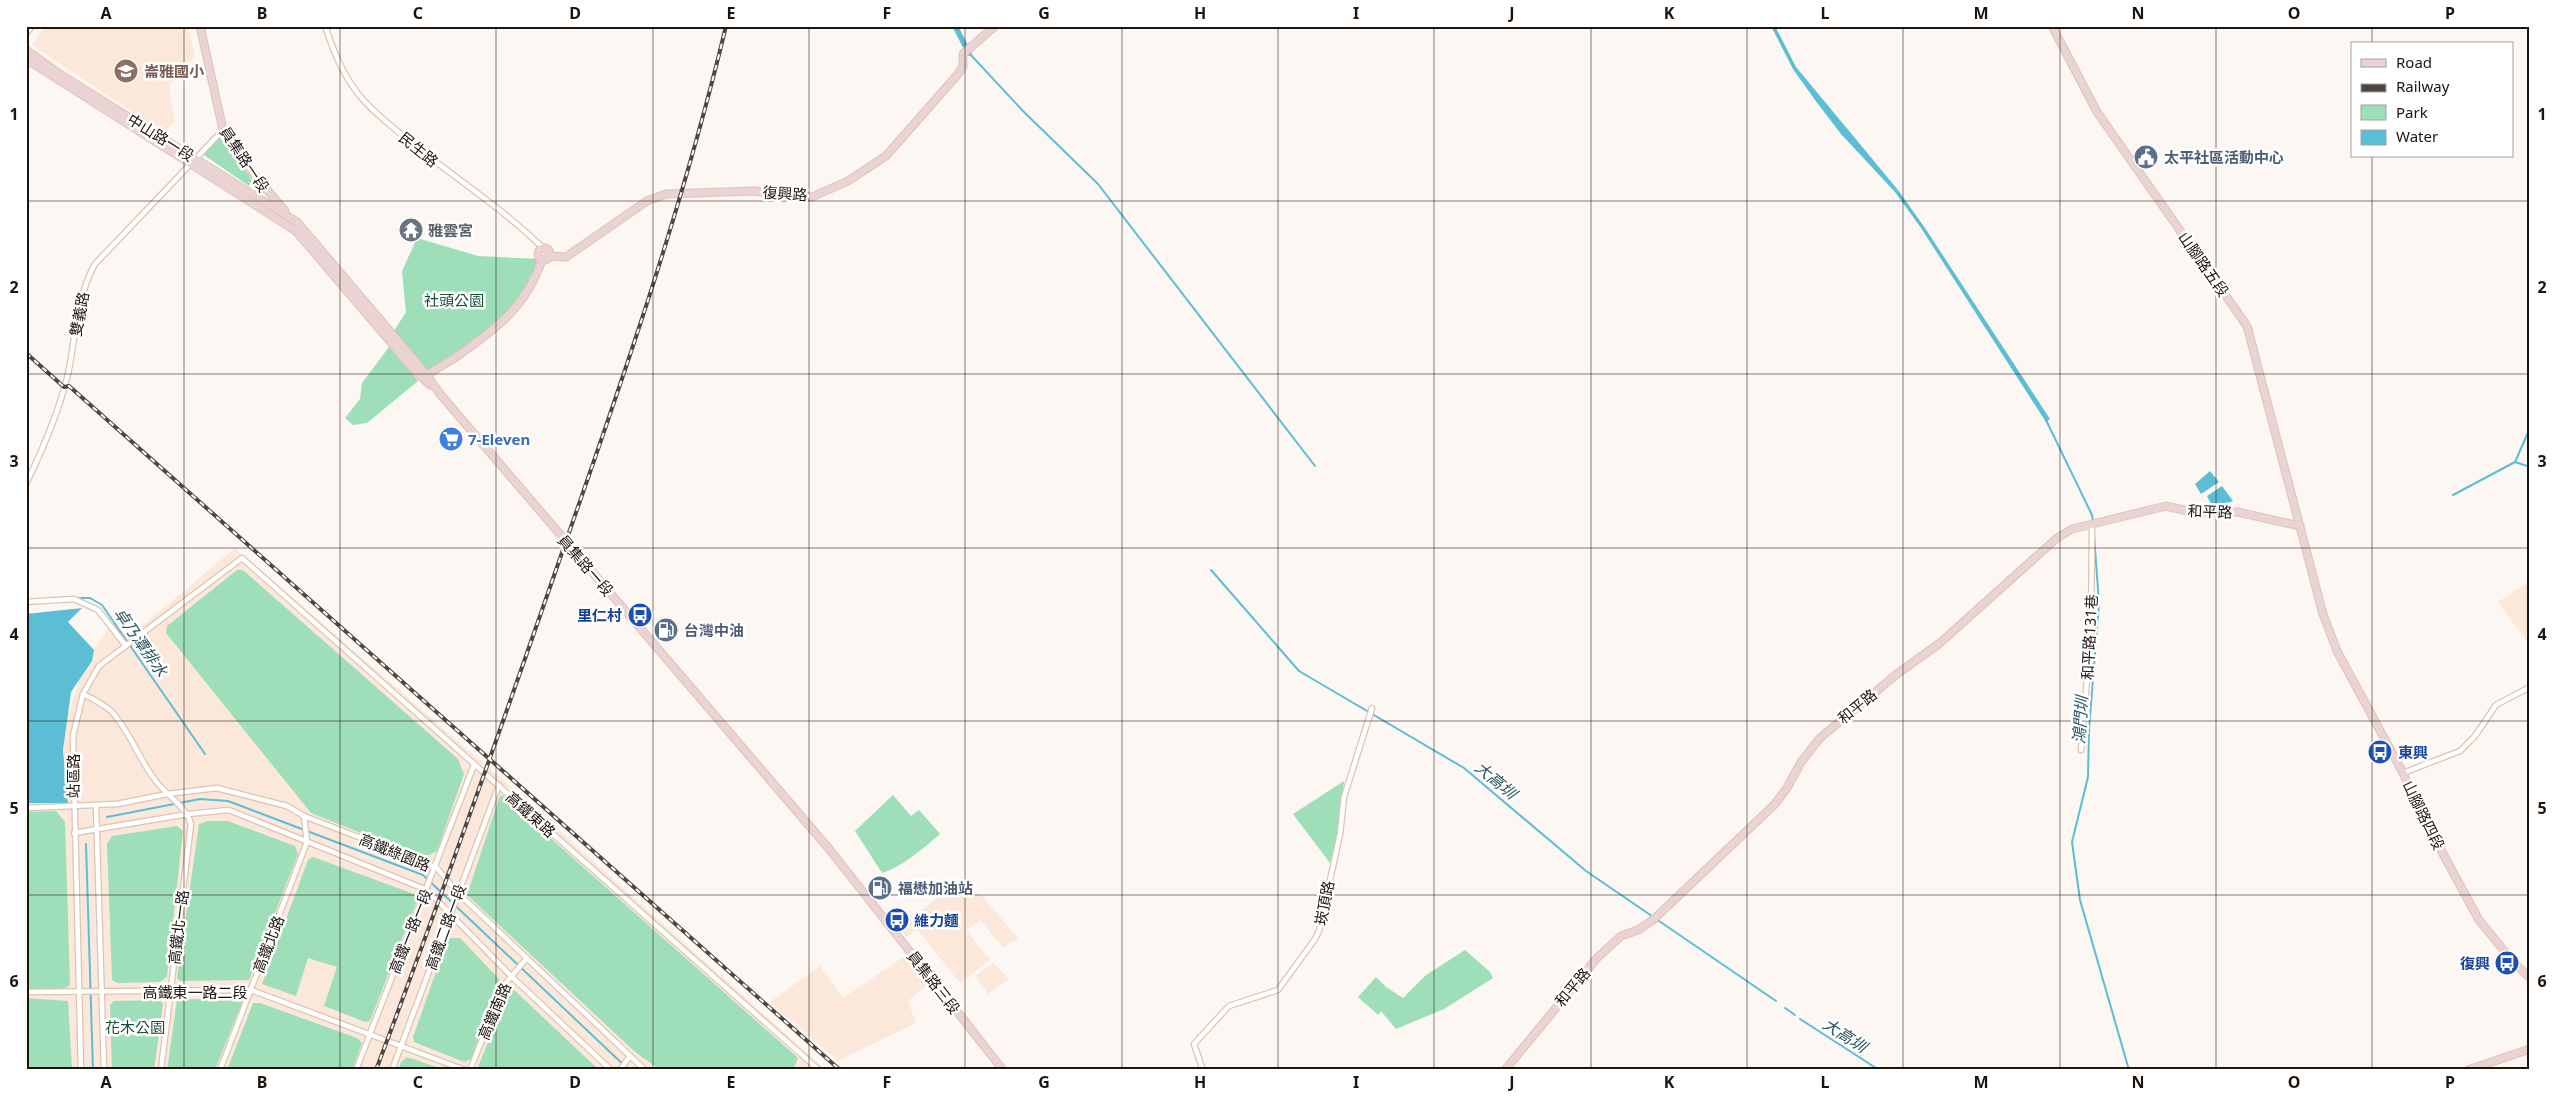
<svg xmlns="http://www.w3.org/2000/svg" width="2556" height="1096" font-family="'Noto Sans','Noto Sans TC',sans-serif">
  <rect width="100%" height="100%" fill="#fcf7f3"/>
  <!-- built -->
  <g fill="#fce8da">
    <path d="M45,26H188L195,56L169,86L175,122L162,132L32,45Z"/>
    <path d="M235,548L494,772L826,1070H26V796L64,794V724L87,659L114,621L128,638Z"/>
    <path d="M2530,581V646L2498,602Z"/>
    <path d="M952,885L982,896L1018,938L1004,948L980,920L966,930L990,960L960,983L917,929L907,937L901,929Z"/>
    <path d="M905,956L927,985L908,1001L916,1023L838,1061L770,1002L820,966L843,998Z"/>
    <path d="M993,963L1009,979L988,994L975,976Z"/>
  </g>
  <!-- green -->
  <g fill="#9edeb8">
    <path d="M218,135L252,180L249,186L201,153Z"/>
    <path d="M417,238L478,256L540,259L534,282L513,312L427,376L392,334L406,312L402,271Z"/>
    <path d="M389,347L418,381L367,423L353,425L345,418L360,399L362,383Z"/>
    <path d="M237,570H243L458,759L464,774L437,851L423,858L311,813L166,633L167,626Z"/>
    <path d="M1344,781L1339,828L1330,863L1293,814Z"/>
    <path d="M502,795L798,1058L793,1070H660L634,1051L467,895L499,798Z"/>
    <path d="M893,795L911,816L919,810L940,834C922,849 904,866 882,873L855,831Z"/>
    <path d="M56,811L65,822L70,985L63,990L26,989V812Z"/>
    <path d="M208,821H228L295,846L298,854L249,980L180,981L177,978L199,824Z"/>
    <path d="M177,826L183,831L167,977L160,982L117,983L112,980L107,844L112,836Z"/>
    <path d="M313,857L414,894L416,903L370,1021L365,1022L324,1006L337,967L308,958L296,996L262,984L308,860Z"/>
    <path d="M448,938H460L500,980L471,1059L464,1062L414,1042L413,1037Z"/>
    <path d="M1465,950L1490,972L1493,978L1444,1009L1396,1029L1381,1011L1378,1015L1358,997L1376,977L1386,987L1403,998L1426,975Z"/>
    <path d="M512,988L599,1070H485L478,1067L509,991Z"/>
    <path d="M238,997L242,1002L215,1070H167L177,1000Z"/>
    <path d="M26,998L68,1001L72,1070H26Z"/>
    <path d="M160,1000L163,1004L154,1070H112L110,1005L114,1001Z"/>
    <path d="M253,1003H260L357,1038L362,1043L352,1070H227Z"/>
    <path d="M407,1057L445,1070H399L401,1062Z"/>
  </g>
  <!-- water -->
  <g fill="#5bbed5">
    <path d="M1771,26H1775L1796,67L1898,190L1925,228L2050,419L2046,422L1921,228L1895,192L1841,134L1815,100L1793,69Z"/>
    <path d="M2210,471L2219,482L2201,494L2195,484Z"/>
    <path d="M2222,486L2233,501L2220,506H2212L2207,496Z"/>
    <path d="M82,608L68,622L94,650L92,661L71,692L63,750L68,803H26V614Z"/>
  </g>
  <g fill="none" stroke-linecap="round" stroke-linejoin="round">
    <!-- stream -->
    <g stroke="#5bbed5" stroke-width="2">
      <path d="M969,53L1023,111L1098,184L1315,466"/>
      <path d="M2046,420L2092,515L2093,522"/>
      <path d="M2515,462L2530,428"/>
      <path d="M2453,495L2515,462L2530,467"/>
      <path d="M2094,535L2099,603L2089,730L2088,777L2072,842L2080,900L2129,1070"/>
      <path d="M1211,570L1299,671L1464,768L1586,871L1776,1001"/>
      <path d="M78,598H90L102,605L205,754"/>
      <path d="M107,817L200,799L228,801L423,875L629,1070"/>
      <path d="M86,844L93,1070"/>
      <path d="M1785,1008L1795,1015"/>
      <path d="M1800,1019L1879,1070"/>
    </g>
    <!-- canal -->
    <path stroke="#5bbed5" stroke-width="5.5" d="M955,26L969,53"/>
    <defs>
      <g id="street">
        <path d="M325,26C333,49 341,71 356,91C368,108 387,122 403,136C449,174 500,206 543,248"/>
        <path d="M26,34L32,26"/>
        <path d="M26,484C43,449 59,412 68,374C76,336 76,298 95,264L223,130"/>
        <path d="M26,602L74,599L98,610L126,646"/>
        <path d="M83,694C93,699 104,704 112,712C130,732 139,759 155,780C166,795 186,806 191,824L161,1070"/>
        <path d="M2081,750L2091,632L2092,523"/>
        <path d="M2403,773L2460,751L2475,736L2496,705L2530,687"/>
        <path d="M96,806L104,1070"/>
        <path d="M26,808L117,804L167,794L217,788L287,806L304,816L436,867L457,892L645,1070"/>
        <path d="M74,833L188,814L229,810L427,890L510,975L611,1070"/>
        <path d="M26,992L251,990L465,1070"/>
        <path d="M81,1070L73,736L83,694L99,666L242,558L819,1070"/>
        <path d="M220,1070L307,842L304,816"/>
        <path d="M356,1070L474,765"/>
        <path d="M392,1070L499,785"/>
        <path d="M470,1070L504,985L527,958"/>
        <path d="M620,1070L630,1056"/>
        <path d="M1203,1070L1194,1044L1229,1006L1278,990L1315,939L1319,931L1340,834L1344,797L1372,708"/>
      </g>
      <g id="secondary">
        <path d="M200,26L223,130L250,170L285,211"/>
        <path d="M2052,26L2097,112L2247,326L2323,614L2337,651L2403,773L2418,808L2479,920L2514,963L2530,978"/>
        <path d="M26,50L58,73L297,222L422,369L440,394L830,850L1003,1070"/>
        <path d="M26,59L296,231L417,373L430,385"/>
        <circle cx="544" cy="254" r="6"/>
        <path d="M549,256L566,257L647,201L666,194L753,191L812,197L848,181L886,156L959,73L963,66V54L995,26"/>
        <path d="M424,379C432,370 446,364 456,357C496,329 526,307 542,260"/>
        <path d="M1505,1070L1597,958L1621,936L1638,930L1653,920L1775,804L1787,788L1801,762L1820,738L1897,674L1940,643L2057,538L2072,529L2166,506L2192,512H2238L2300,526"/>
        <path d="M2468,1070L2530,1049"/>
      </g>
    </defs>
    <!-- street casing -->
    <use href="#street" stroke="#ddc4b2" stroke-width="7"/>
    <!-- secondary casing -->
    <use href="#secondary" stroke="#ddc4b2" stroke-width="9"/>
    <!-- street -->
    <use href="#street" stroke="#fff" stroke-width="4.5"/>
    <!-- secondary -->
    <use href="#secondary" stroke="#ebd3d5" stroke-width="7"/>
    <defs>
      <g id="rail">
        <path d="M26,353L64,387L69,386L840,1070"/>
        <path d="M376,1070C442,895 504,720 565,544C625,373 684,202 726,26"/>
      </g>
    </defs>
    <!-- rail casing -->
    <use href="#rail" stroke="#4e4641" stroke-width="4"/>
    <!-- rail -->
    <use href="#rail" stroke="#fff" stroke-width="2" stroke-dasharray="5.5" stroke-linecap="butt"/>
  </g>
  <!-- grid -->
  <path fill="none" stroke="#1d140e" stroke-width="1" stroke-opacity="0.55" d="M184,26V1070M340,26V1070M496,26V1070M653,26V1070M809,26V1070M965,26V1070M1122,26V1070M1278,26V1070M1434,26V1070M1591,26V1070M1747,26V1070M1903,26V1070M2060,26V1070M2216,26V1070M2372,26V44M2372,156V1070M26,201H2530M26,374H2530M26,548H2530M26,721H2530M26,895H2530"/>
  <!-- icons -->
  <defs>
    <symbol id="school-disc" viewBox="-11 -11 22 22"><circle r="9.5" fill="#8d6e63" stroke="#fff"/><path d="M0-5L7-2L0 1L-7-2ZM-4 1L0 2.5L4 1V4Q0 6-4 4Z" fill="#fff"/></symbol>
    <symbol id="civic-disc" viewBox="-11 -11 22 22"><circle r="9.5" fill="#5c6f8a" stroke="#fff"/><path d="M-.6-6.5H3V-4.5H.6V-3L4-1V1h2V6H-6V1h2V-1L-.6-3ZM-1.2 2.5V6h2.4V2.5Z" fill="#fff"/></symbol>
    <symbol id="temple-disc" viewBox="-11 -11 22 22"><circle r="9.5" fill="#6b7280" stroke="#fff"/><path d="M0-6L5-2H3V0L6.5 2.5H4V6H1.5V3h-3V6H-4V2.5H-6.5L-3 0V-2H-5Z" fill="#fff"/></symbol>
    <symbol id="supermarket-disc" viewBox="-11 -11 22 22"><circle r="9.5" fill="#3f7fe0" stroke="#fff"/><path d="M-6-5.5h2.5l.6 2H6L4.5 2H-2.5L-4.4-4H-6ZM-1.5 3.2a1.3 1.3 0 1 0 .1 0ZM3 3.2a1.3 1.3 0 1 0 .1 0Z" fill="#fff"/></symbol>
    <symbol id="bus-disc" viewBox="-11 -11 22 22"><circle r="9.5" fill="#1a4fb4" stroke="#fff"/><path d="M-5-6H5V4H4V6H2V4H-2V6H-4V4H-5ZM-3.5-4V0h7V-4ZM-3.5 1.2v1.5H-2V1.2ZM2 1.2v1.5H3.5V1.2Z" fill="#fff"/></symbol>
    <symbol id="fuel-disc" viewBox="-11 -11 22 22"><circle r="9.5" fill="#5c6f8a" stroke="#fff"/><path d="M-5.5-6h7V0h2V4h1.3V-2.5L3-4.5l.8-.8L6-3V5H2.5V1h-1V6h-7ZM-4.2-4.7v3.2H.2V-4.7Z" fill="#fff"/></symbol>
  </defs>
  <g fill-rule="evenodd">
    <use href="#school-disc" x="112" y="57" width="28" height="28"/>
    <use href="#civic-disc" x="2132" y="143" width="28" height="28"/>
    <use href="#temple-disc" x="397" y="216" width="28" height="28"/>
    <use href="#supermarket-disc" x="437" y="425" width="28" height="28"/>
    <use href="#bus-disc" x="626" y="601" width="28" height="28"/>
    <use href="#fuel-disc" x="652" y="616" width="28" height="28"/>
    <use href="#bus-disc" x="2366" y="738" width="28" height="28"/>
    <use href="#fuel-disc" x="866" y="874" width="28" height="28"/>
    <use href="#bus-disc" x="883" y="906" width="28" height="28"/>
    <use href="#bus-disc" x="2493" y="949" width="28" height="28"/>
  </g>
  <g text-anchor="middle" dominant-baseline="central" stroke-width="5" stroke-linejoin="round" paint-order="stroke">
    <!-- education labels -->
    <g font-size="15" font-weight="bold" fill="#785e54" stroke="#fff" text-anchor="start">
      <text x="144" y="71">崙雅國小</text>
    </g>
    <!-- street labels -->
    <g font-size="15" fill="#1d140e" stroke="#fff">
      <text transform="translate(161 137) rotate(32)">中山路一段</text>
      <text transform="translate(419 149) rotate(39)">民生路</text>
      <text transform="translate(245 159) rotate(56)">員集路一段</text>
      <text transform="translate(785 193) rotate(4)">復興路</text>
      <text transform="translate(2204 264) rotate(55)">山腳路五段</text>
      <text transform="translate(79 314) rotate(-79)">雙義路</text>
      <text transform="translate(2210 511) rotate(2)">和平路</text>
      <text transform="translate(586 565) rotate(49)">員集路一段</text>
      <text transform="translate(2089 637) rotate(-87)">和平路131巷</text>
      <text transform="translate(1857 706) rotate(-39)">和平路</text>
      <text transform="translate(73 776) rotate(-90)">站區路</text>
      <text transform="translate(531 814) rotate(42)">高鐵東路</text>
      <text transform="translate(2424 815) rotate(64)">山腳路四段</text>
      <text transform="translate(395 852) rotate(22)">高鐵綠園路</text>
      <text transform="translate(1324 903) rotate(-79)">崁頂路</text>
      <text transform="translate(178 927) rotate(-83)">高鐵北一路</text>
      <text transform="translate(445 927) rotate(-70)">高鐵二路一段</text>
      <text transform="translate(410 931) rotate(-68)">高鐵一路一段</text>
      <text transform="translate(268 944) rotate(-69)">高鐵北路</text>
      <text transform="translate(934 982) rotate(52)">員集路三段</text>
      <text transform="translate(1572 987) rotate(-50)">和平路</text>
      <text x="195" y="992">高鐵東一路二段</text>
      <text transform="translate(494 1011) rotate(-67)">高鐵南路</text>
    </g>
    <!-- service labels -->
    <g font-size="15" font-weight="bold" fill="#4e5e75" stroke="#fff" text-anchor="start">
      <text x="2164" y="157">太平社區活動中心</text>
      <text x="684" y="630">台灣中油</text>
      <text x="898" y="888">福懋加油站</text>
    </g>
    <!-- worship labels -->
    <g font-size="15" font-weight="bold" fill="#5b616d" stroke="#fff" text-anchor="start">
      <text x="428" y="230">雅雲宮</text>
    </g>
    <!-- park labels -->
    <g font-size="15" fill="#154f33" stroke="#fff">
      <text x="454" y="300">社頭公園</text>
      <text x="135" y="1027">花木公園</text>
    </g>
    <!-- shop labels -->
    <g font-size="15" font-weight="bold" fill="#366cbe" stroke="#fff" text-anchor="start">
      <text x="468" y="439">7-Eleven</text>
    </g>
    <!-- transit labels -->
    <g font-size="15" font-weight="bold" fill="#164399" stroke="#fff" text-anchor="end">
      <text x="622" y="615">里仁村</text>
      <text x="2398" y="752" text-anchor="start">東興</text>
      <text x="914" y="920" text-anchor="start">維力麵</text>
      <text x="2490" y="963">復興</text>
    </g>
    <!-- water labels -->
    <g font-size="16" font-style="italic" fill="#2a5660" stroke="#fff">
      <text transform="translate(141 642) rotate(55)">卓乃潭排水</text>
      <text transform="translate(2080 720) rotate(-86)">鴻門圳</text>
      <text transform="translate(1496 780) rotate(40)">大高圳</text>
      <text transform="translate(1845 1035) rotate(33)">大高圳</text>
    </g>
  </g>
  <!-- border -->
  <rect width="2556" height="1096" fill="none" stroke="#ffffff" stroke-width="55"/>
  <!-- legend -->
  <rect x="2351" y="42" width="162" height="115" fill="#ffffff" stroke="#a5a19f"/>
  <rect x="2361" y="59" width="25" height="8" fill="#ebd3d5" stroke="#a5a19f"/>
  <text x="2396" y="68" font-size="15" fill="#1d140e">Road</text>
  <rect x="2361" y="84" width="25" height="8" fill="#4e4641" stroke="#a5a19f"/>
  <text x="2396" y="92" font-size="15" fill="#1d140e">Railway</text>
  <rect x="2361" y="105" width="25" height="15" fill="#9edeb8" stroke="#a5a19f"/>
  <text x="2396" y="118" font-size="15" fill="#1d140e">Park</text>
  <rect x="2361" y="130" width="25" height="15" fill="#5bbed5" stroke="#a5a19f"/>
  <text x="2396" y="142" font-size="15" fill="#1d140e">Water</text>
  <rect x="28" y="28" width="2500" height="1040" fill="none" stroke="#1d140e" stroke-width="2"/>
  <g font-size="16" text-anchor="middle" font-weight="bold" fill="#1d140e">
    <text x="106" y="19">A</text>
    <text x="262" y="19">B</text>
    <text x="418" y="19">C</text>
    <text x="575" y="19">D</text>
    <text x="731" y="19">E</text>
    <text x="887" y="19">F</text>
    <text x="1044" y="19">G</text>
    <text x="1200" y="19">H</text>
    <text x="1356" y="19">I</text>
    <text x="1512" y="19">J</text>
    <text x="1669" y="19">K</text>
    <text x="1825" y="19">L</text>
    <text x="1981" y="19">M</text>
    <text x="2138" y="19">N</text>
    <text x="2294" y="19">O</text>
    <text x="2450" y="19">P</text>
    <text x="14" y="120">1</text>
    <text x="2542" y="120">1</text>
    <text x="14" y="293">2</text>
    <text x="2542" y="293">2</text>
    <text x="14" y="467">3</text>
    <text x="2542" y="467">3</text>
    <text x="14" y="640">4</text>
    <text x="2542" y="640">4</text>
    <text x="14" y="814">5</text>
    <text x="2542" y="814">5</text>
    <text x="14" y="987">6</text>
    <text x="2542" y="987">6</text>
    <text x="106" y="1088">A</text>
    <text x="262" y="1088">B</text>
    <text x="418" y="1088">C</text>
    <text x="575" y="1088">D</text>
    <text x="731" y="1088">E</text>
    <text x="887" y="1088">F</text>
    <text x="1044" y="1088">G</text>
    <text x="1200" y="1088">H</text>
    <text x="1356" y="1088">I</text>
    <text x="1512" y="1088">J</text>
    <text x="1669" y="1088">K</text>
    <text x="1825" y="1088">L</text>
    <text x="1981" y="1088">M</text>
    <text x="2138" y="1088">N</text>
    <text x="2294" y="1088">O</text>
    <text x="2450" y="1088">P</text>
  </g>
</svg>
